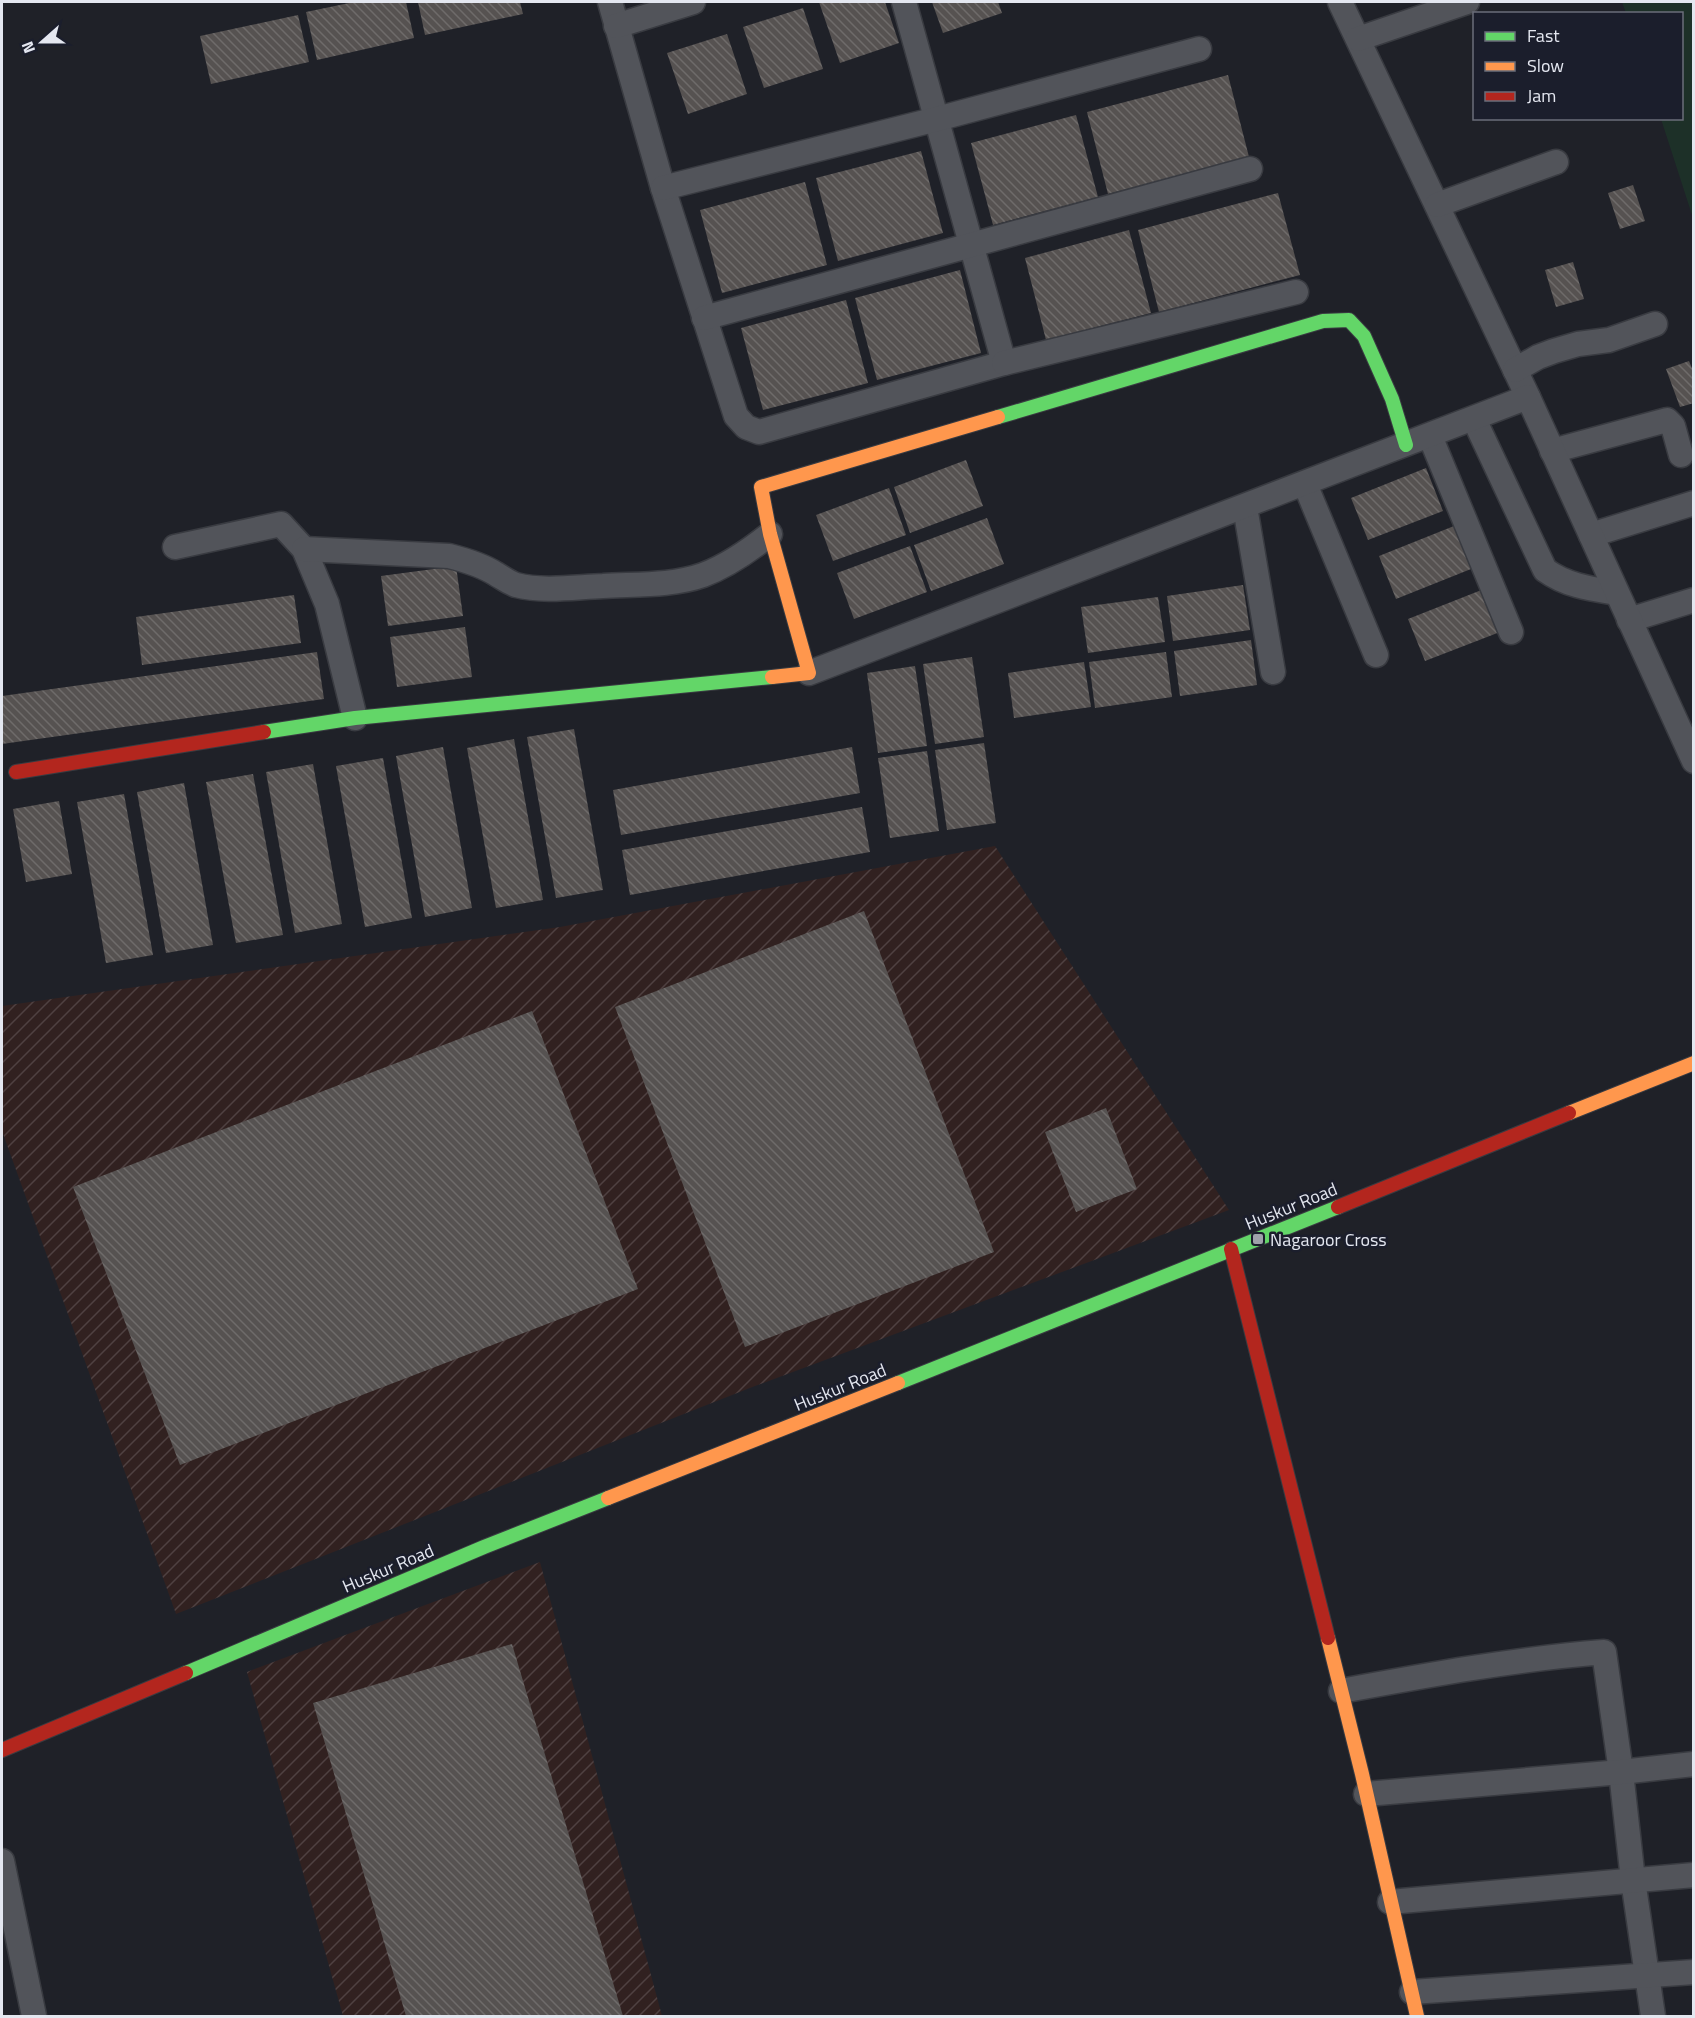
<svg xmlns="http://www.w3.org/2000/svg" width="1695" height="2018" font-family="'Titillium Web',sans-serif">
  <defs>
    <pattern id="industrial-furrows" width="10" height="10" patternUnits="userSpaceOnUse" patternTransform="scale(1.5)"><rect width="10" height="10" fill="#312120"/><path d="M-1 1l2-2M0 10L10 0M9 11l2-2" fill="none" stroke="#4f4141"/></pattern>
    <pattern id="building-back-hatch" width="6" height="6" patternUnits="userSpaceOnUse" patternTransform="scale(1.5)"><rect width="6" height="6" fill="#565251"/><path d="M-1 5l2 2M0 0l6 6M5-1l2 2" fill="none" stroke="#6e6b6a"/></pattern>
  </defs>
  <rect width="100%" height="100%" fill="#1f2128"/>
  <!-- industrial -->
  <g fill="url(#industrial-furrows)">
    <path d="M995,846L1229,1210L755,1386L176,1614L2,1131V1006L560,927Z"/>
    <path d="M540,1562L662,2016H343L247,1672Z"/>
  </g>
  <!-- park -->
  <path fill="#1d3028" d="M1622,2H1693V218L1661,119L1682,118V14L1626,13Z"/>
  <!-- building -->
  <g fill="url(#building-back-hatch)">
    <path d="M354,2H406L414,38L317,60L306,12Z"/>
    <path d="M418,2H520L523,14L425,35Z"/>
    <path d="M819,2H885L899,43L840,63Z"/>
    <path d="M932,2H998L1002,13L943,33Z"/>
    <path d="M803,8L823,69L764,88L743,27Z"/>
    <path d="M298,15L309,62L211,84L200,36Z"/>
    <path d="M727,34L747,94L688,114L667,53Z"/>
    <path d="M1228,75L1249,157L1108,194L1087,112Z"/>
    <path d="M1076,115L1098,197L993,225L971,143Z"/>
    <path d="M921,151L943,233L838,261L816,178Z"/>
    <path d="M805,182L827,265L722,293L700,210Z"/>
    <path d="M1633,185L1645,221L1620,229L1608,193Z"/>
    <path d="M1278,193L1300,275L1159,312L1138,230Z"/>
    <path d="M1129,230L1151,313L1046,340L1025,258Z"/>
    <path d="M1573,262L1584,299L1556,307L1545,270Z"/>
    <path d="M960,270L981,353L877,380L855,298Z"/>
    <path d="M846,300L868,383L763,410L741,328Z"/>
    <path d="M1689,361L1694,373V403L1680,407L1666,369Z"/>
    <path d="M966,460L983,506L910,533L894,487Z"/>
    <path d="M1426,468L1443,511L1368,540L1351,498Z"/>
    <path d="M889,488L906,535L833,561L816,515Z"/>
    <path d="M987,518L1004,564L931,591L914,545Z"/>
    <path d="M1454,526L1471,569L1396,599L1379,556Z"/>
    <path d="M910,546L927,592L854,619L837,573Z"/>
    <path d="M456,566L463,616L388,626L381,576Z"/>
    <path d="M1243,585L1250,630L1173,641L1167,596Z"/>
    <path d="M1484,589L1500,632L1425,661L1408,619Z"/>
    <path d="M294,595L301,643L142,665L136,617Z"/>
    <path d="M1158,597L1165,642L1088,653L1081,607Z"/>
    <path d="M465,627L472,677L397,687L390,637Z"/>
    <path d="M1251,640L1257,685L1180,696L1174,651Z"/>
    <path d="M317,652L324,699L2,744V696Z"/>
    <path d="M1166,652L1172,697L1095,708L1089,662Z"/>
    <path d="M972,657L984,737L935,744L923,664Z"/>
    <path d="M1084,662L1091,707L1014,718L1008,673Z"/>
    <path d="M915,666L927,746L878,753L867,673Z"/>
    <path d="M574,729L603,890L556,898L527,737Z"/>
    <path d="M514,739L543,900L496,908L467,748Z"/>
    <path d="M984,743L996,823L947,830L935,750Z"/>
    <path d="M443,747L472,908L425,917L396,756Z"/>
    <path d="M852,747L860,793L621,835L613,790Z"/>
    <path d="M927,751L939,831L890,838L878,758Z"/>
    <path d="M383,758L412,918L365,927L336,766Z"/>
    <path d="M313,764L342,924L295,933L266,772Z"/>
    <path d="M253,774L283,935L236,943L206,782Z"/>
    <path d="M184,783L213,945L166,953L137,792Z"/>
    <path d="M124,794L153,955L106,963L77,802Z"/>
    <path d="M59,801L72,874L26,882L13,809Z"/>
    <path d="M862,807L870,852L630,895L622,850Z"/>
    <path d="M864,911L994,1252L745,1347L615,1007Z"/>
    <path d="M532,1011L638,1289L180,1465L73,1187Z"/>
    <path d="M1106,1108L1137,1189L1076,1212L1045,1132Z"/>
    <path d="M512,1644L623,2016H406L313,1703Z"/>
  </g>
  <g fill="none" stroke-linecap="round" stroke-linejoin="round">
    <defs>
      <g id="street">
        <path d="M610,2L663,188L736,416L746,427L759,432L1004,363L904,2"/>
        <path d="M1340,2L1528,397"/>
        <path d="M616,26L693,2"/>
        <path d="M1358,39L1467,2"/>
        <path d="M663,188L937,119L1199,49"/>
        <path d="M1437,205L1556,162"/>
        <path d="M704,318L1250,169"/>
        <path d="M1004,363L1296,292"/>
        <path d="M1515,370L1538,357L1554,351L1578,344L1609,340L1655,324"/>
        <path d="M1474,419L1545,570C1567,586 1592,589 1617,593"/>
        <path d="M1430,436L1511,632"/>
        <path d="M1552,451L1667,420L1673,426L1681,455"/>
        <path d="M1305,484L1376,655"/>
        <path d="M1245,507L1273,672"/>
        <path d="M1591,535L1694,503"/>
        <path d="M175,547L281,524L304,549L327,604L355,718"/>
        <path d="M304,549L449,556C465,560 482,565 496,574C503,578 508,582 516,585C544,592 575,587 603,586C636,584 672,586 703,575C727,566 750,550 770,534"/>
        <path d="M1629,620L1694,600"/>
        <path d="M809,673L1528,397L1694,761"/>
        <path d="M1341,1691C1428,1675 1515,1659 1604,1652L1621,1772L1633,1880L1653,2016"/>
        <path d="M1366,1794L1621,1772L1694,1764"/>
        <path d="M2,1861L34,2016"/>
        <path d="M1390,1902L1694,1875"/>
        <path d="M1412,1992L1694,1972"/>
      </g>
      <g id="fast">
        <path d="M998,417L1323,321L1349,320L1364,336L1392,399L1406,445"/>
        <path d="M264,732L355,718L772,677"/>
        <path d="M898,1383L1338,1207"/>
        <path d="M186,1673L484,1547L608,1498"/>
      </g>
      <g id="slow">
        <path d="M772,677L809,673L770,534L761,487L998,417"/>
        <path d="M1569,1113L1694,1063"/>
        <path d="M608,1498L898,1383"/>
        <path d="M1328,1638L1362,1774L1417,2016"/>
      </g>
      <g id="jam">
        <path d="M16,772L264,732"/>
        <path d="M1338,1207L1569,1113"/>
        <path d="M1231,1249L1328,1638"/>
        <path d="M2,1750L186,1673"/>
      </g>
    </defs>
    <!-- street casing -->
    <use href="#street" stroke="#393b41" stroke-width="27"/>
    <!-- fast casing -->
    <use href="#fast" stroke="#393b41" stroke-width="16"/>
    <!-- slow casing -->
    <use href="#slow" stroke="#393b41" stroke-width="16"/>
    <!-- jam casing -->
    <use href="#jam" stroke="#393b41" stroke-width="16"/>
    <!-- street -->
    <use href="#street" stroke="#52545a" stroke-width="24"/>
    <!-- fast -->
    <use href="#fast" stroke="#63d668" stroke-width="14"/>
    <!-- slow -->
    <use href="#slow" stroke="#ff974d" stroke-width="14"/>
    <!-- jam -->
    <use href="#jam" stroke="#b3261e" stroke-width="14"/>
  </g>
  <!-- markers -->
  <rect fill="#9fa2aa" stroke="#1b1e2c" stroke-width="2" x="1252" y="1233" width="12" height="12" rx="3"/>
  <g text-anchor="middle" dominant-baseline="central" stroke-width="5" stroke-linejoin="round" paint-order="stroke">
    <!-- street labels -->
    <g font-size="18" fill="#e4e7f0" stroke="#1b1e2c">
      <text transform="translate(1291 1206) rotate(-22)">Huskur Road</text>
      <text transform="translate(840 1387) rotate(-22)">Huskur Road</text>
      <text transform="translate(388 1568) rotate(-23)">Huskur Road</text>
    </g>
    <!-- poi labels -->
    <g font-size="18" fill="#e4e7f0" stroke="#1b1e2c" text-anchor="start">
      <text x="1270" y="1239">Nagaroor Cross</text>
    </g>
  </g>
  <!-- border -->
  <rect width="1695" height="2018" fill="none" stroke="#e4e7f0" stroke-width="6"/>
  <!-- legend -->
  <rect x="1473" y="12" width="210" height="108" fill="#1b1e2c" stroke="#6b6e7a" stroke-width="1.5"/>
  <rect x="1485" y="32" width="30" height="9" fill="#63d668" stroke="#6b6e7a" stroke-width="1.5"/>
  <text x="1527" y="42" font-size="18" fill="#e4e7f0">Fast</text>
  <rect x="1485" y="62" width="30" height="9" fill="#ff974d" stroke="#6b6e7a" stroke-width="1.5"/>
  <text x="1527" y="72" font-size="18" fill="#e4e7f0">Slow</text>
  <rect x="1485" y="92" width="30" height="9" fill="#b3261e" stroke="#6b6e7a" stroke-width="1.5"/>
  <text x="1527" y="102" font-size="18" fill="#e4e7f0">Jam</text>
  <!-- north arrow -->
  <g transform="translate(42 42) rotate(249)" stroke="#1b1e2c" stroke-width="4.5" paint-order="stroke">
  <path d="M0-4.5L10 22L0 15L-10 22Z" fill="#e4e7f0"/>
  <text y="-9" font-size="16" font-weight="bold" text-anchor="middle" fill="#e4e7f0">N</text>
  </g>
</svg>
